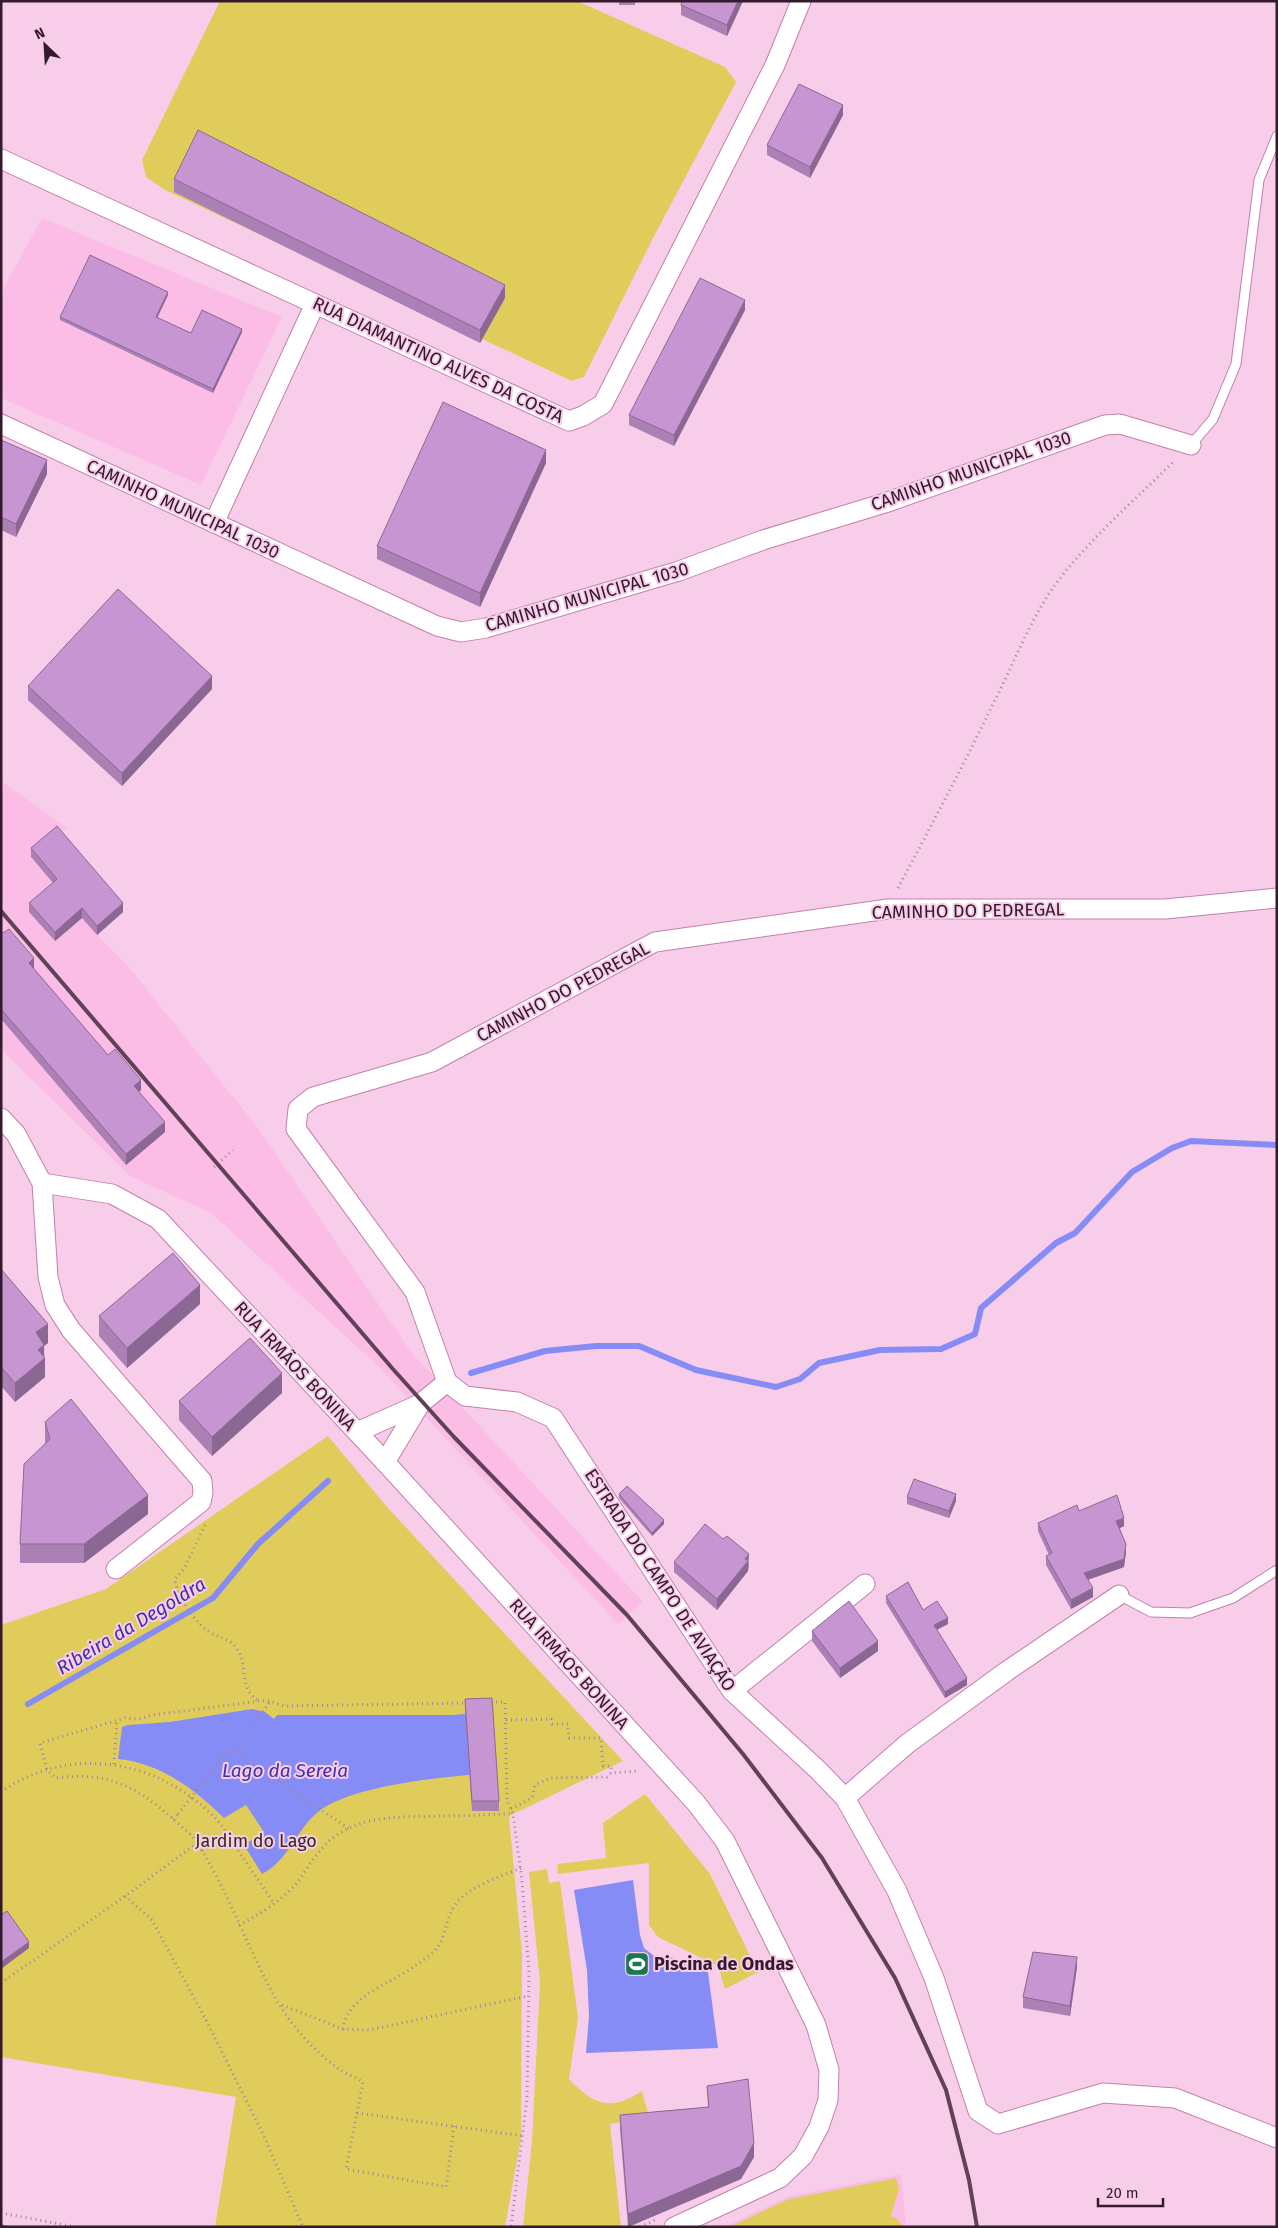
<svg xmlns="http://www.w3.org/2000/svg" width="1278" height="2228" font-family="'Fira Sans',sans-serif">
  <rect width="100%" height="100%" fill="#f8cde9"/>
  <!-- built -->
  <g fill="#fbbde6">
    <path d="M42,218L282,317L201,485L1,398V293Z"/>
    <path d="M1,781L67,828L31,858L97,935L128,966L258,1128L411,1352L643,1602L618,1624L380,1368L211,1213L130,1176L1,1049Z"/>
    <path d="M901,2174L906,2227H723L790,2196Z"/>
  </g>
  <!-- green -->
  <g fill="#e0cc5b">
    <path d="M220,1H577L725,67L736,82L653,238L584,377L572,381L165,190L146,177L142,160Z"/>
    <path d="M328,1436L387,1507L623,1761L509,1816L522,1954L521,2138L505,2227H215L236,2097L1,2057V1625L106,1589Z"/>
    <path d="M645,1794L710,1874L758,1972L725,1989L718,1966L658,1937L649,1925V1863L557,1874L558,1864L606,1858L603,1823Z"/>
    <path d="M547,1869L549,1883L560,1881L578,2018L569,2079C593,2105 611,2112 642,2091L649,2117L610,2124L621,2227H523L532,2141L540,1982L529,1872Z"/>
    <path d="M896,2178L899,2189L891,2216L897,2219L904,2227H729L789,2199Z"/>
  </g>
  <!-- water -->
  <g fill="#868cf5">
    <path d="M252,1709L265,1712L274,1719L277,1715H453L492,1712L495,1773C450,1776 353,1784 318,1812C296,1830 288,1861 262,1874L244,1845L264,1832L246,1805L224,1818C195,1790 161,1763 118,1759L122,1727L128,1725L170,1722Z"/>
    <path d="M633,1880L640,1935L644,1948L654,1956L674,1958L708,1972L718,2048L586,2053L589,2016L587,1970L574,1890Z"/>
  </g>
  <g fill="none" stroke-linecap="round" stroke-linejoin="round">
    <!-- stream -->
    <g stroke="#868cf5" stroke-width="6">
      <path d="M471,1373L545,1351L596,1346H639L696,1370L776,1387L800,1379L819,1363L880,1350L941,1349L975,1334L981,1308L1056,1243L1075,1233L1132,1172L1172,1148L1191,1141L1277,1145"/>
      <path d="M28,1704L213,1598L258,1544L328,1481"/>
    </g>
    <defs>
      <g id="service">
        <path d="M1191,445L1213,419L1236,364L1259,180L1277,136"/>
        <path d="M1119,1595L1151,1612L1190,1613L1233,1598L1277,1570"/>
      </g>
      <g id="minor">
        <path d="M1,159L569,421L583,416L603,404L775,65L801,1"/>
        <path d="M1,424L437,626L461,632L486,628L679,571L763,540L885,503L1105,425L1120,424L1191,445"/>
        <path d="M214,523L315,304"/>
        <path d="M1,1118L16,1134L42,1183L48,1277L55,1305L71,1330L202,1481L203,1493L201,1502L116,1569"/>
        <path d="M42,1183L112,1194L158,1219L385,1462L696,1803L725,1841L816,2025L829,2070L828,2100L819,2127L803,2156L780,2178L674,2227"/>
        <path d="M447,1382L415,1292L296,1129L298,1109L313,1097L432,1062L655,942L888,909H1165L1277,898"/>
        <path d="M447,1382L465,1396L517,1402L553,1418L732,1691L818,1770L845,1798L897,1891L934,1978L978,2111L998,2124L1103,2093L1175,2098L1277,2138"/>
        <path d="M357,1432L420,1404L447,1382"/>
        <path d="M385,1462L420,1404"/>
        <path d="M732,1691L865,1584"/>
        <path d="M845,1798L907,1744L1007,1671L1119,1595"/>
      </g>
    </defs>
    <!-- service casing -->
    <use href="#service" stroke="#c280ad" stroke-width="11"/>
    <!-- minor casing -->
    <use href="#minor" stroke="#c280ad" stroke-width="21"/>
    <!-- path -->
    <g stroke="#a7839b" stroke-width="3" stroke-dasharray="1 4" stroke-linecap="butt">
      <path d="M898,888C931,826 964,764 995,700C1016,659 1032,614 1061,577C1094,535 1136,499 1174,461"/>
      <path d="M214,1167L233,1150"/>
      <path d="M205,1525L184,1569L175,1579C176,1594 195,1623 208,1631C218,1638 230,1638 237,1649C249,1666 238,1689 259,1701"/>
      <path d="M491,1702H505L507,1800L513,1814L522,1881L529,1972L527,2098L511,2227"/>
      <path d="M506,1720L551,1719L552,1724H568L569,1738H601L603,1766H611V1773"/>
      <path d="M233,1752L270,1702"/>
      <path d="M223,1757L227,1752H233L243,1756L349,1829"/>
      <path d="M114,1764L117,1721"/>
      <path d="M1,1792C70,1743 162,1760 218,1821C225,1829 231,1839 237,1849C249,1867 261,1884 273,1902"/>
      <path d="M511,1809L532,1798L535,1785L550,1778L607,1777L611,1773L639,1771"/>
      <path d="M173,1819L178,1814"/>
      <path d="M202,1851L227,1833"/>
      <path d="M125,1896L152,1920L206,2020L264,2136L303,2227"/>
      <path d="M239,1925C257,1917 289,1895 300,1879C308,1867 315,1855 325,1845C355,1814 401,1817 441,1816C465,1816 489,1814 513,1814"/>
      <path d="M1,1983L131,1892L197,1843"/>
      <path d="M282,2005L343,2029L369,2030L528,1996"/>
      <path d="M343,2029C348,1994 392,1984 416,1965C423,1960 435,1953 439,1945C447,1931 447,1912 459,1900C473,1885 502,1876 521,1868"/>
      <path d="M357,2113L524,2136"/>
      <path d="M454,2126L446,2187L346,2169L363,2082C354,2077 344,2073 336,2067C313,2050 291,2025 276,1999C247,1948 228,1889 195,1840C190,1832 180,1826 173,1819C137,1786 105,1771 56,1778L47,1770L40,1743L125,1718L139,1719L153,1715L259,1701H270L284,1706L467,1703"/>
      <path d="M1,2213L76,2227"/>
      <path d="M640,2227L655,2220"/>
    </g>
    <!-- service -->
    <use href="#service" stroke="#fff" stroke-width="9"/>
    <!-- minor -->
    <use href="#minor" stroke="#fff" stroke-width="19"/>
    <!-- rail -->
    <path stroke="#604256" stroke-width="4" d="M1,911L392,1368L454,1437L627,1615L743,1754L822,1858L895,1978L946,2090L969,2180L977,2227"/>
    <!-- path-bridge -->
    <path stroke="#a7839b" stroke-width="3" stroke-dasharray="1 4" stroke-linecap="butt" d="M178,1814L223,1757"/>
  </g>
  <!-- wall -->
  <g fill="#aa80b5">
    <rect x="619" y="1" width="16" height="4"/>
    <path d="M743,1L727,36L681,15V5Z"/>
    <path d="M843,115L810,178L767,155V145Z"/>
    <path d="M174,179L505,298L480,343L174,192Z"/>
    <path d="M168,295L157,318L191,333L242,332L213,393L60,320V317Z"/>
    <path d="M745,310L674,446L629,425V415Z"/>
    <path d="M1,440L47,474L16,537L1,530Z"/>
    <path d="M546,463L480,607L377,559V546Z"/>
    <path d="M28,686L212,689L122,786L28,700Z"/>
    <path d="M31,848L123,912L97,935L82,918L55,941L29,912V903L53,883L31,857Z"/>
    <path d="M1,931L34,968L33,969L108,1055L141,1090L139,1092L165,1132L126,1165L1,1019Z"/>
    <path d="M1,1269L48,1343L44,1346L45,1377L15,1402L1,1386Z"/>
    <path d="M200,1304L127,1368L99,1336V1316Z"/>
    <path d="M282,1393L212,1456L179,1420V1401Z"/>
    <path d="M45,1422L148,1514L84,1563H20V1544L45,1444Z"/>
    <path d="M619,1494L664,1524L652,1536L619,1498Z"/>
    <path d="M907,1497L956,1501L949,1518L907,1504Z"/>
    <path d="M1079,1511L1124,1526L1120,1528L1126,1552L1124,1567L1088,1580L1093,1597L1071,1609L1046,1565V1556L1049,1555L1038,1531V1523Z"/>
    <path d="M674,1562L749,1564L748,1571L717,1610L674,1572Z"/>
    <path d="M886,1596L923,1610L948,1624L937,1630L967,1685L945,1698L886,1603Z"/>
    <path d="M812,1631L878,1651L840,1678L812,1641Z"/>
    <path d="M465,1699L499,1801V1811H472L465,1709Z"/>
    <path d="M1077,1967L1070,2016L1023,2008V1997Z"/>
    <path d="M707,2086L754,2157L741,2179L628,2227L620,2129V2115L708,2107Z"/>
  </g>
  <!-- shaded-wall -->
  <g fill="#8b6893">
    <path d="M738,1H743L727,36V25Z"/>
    <path d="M843,105V115L810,178V167Z"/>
    <path d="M505,285V298L480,343V330Z"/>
    <path d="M168,292V295L156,320V317Z"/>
    <path d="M745,300V310L674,446V435Z"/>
    <path d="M242,329V332L213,393V389Z"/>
    <path d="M546,450V463L480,607V593Z"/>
    <path d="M47,460V474L16,537V524Z"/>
    <path d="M212,676V689L122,786V773Z"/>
    <path d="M123,903V912L97,935V926Z"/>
    <path d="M82,908V918L55,941V932Z"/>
    <path d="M34,958V968L29,973V963Z"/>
    <path d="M141,1080V1090L134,1096V1086Z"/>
    <path d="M165,1122V1132L126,1165V1154Z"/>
    <path d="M200,1285V1304L127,1368V1348Z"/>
    <path d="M48,1324V1343L44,1346V1359L45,1358V1377L15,1402V1383L36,1332Z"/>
    <path d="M282,1373V1393L212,1456V1437Z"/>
    <path d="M956,1494V1501L949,1518V1511Z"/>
    <path d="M148,1495V1514L84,1563V1544Z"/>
    <path d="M1124,1518V1526L1116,1530V1521Z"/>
    <path d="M664,1520V1524L652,1536V1533Z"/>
    <path d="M1126,1544V1552L1124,1567L1084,1581V1573Z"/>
    <path d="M749,1554L748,1571L717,1610V1599Z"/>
    <path d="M1093,1588V1597L1071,1609V1600Z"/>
    <path d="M948,1618V1624L934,1631V1625Z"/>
    <path d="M878,1641V1651L840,1678V1668Z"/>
    <path d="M967,1678V1685L945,1698V1692Z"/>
    <path d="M29,1942V1948L1,1969V1962Z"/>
    <path d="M1077,1957V1967L1070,2016V2006Z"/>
    <path d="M754,2143V2157L741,2179L628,2227V2214Z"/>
  </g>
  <!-- building -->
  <g fill="#c695d2" stroke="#8b6893">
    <path d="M682,1H738L727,25L681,5Z"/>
    <path d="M799,84L843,105L810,167L767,145Z"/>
    <path d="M198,130L505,285L480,330L174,179Z"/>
    <path d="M90,255L168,292L156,317L191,333L202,310L242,329L213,389L60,317Z"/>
    <path d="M700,278L745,300L674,435L629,415Z"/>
    <path d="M443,402L546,450L480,593L377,546Z"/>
    <path d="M1,440L47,460L16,524L1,517Z"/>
    <path d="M118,589L212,676L122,773L28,686Z"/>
    <path d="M57,826L123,903L97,926L82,908L55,932L29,903L57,879L31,848Z"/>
    <path d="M9,929L34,958L29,963L108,1055L115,1049L141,1080L134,1086L165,1122L126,1154L1,1009V931L3,933Z"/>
    <path d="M173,1253L200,1285L127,1348L99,1316Z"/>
    <path d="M1,1269L48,1324L36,1332L44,1345L38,1350L45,1358L15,1383L1,1367Z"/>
    <path d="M250,1338L282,1373L212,1437L179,1401Z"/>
    <path d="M71,1399L148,1495L84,1544H20L24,1464L50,1439L45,1422Z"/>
    <path d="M914,1479L956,1494L949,1511L907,1497Z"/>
    <path d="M627,1486L664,1520L652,1533L619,1494Z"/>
    <path d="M1117,1495L1124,1518L1116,1521L1126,1544L1124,1559L1084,1573L1093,1588L1071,1600L1046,1556L1052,1553L1038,1523L1077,1505L1079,1511Z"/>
    <path d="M705,1524L723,1539L727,1536L749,1554L745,1559L748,1561L717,1599L674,1562Z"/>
    <path d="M908,1582L923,1610L937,1601L948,1618L934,1625L967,1678L945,1692L886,1596Z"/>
    <path d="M849,1601L878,1641L840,1668L812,1631Z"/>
    <path d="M492,1698L499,1801H472L465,1699Z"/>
    <path d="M7,1911L29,1942L1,1962V1915Z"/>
    <path d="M1033,1952L1077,1957L1070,2006L1023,1997Z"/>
    <path d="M748,2079L754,2143L741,2166L628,2214L620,2115L709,2107L707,2086Z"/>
    <path d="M1,2225L12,2227H1Z"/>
  </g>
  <!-- icons -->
  <defs>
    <symbol id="stadium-square" viewBox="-11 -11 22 22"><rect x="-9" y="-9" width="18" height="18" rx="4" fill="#19784f" stroke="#f8cde9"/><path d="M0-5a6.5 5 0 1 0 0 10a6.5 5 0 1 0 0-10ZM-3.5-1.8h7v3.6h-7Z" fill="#fff"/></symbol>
  </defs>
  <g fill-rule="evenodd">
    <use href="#stadium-square" x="623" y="1950" width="28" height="28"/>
  </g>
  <g text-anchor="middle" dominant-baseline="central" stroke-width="4" stroke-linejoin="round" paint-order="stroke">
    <!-- street labels -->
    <g font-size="18" fill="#341a2c" stroke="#f8cde9">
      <text transform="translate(438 360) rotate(25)">RUA DIAMANTINO ALVES DA COSTA</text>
      <text transform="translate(971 471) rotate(-19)">CAMINHO MUNICIPAL 1030</text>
      <text transform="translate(183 509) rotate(25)">CAMINHO MUNICIPAL 1030</text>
      <text transform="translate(587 597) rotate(-16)">CAMINHO MUNICIPAL 1030</text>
      <text transform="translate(968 911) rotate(-1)">CAMINHO DO PEDREGAL</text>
      <text transform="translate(563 992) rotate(-28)">CAMINHO DO PEDREGAL</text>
      <text transform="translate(295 1366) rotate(47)">RUA IRMÃOS BONINA</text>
      <text transform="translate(660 1580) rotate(57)">ESTRADA DO CAMPO DE AVIAÇÃO</text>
      <text transform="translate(569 1664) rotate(48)">RUA IRMÃOS BONINA</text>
    </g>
    <!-- park labels -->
    <g font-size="18" fill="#322e18" stroke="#f8cde9">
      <text x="256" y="1841">Jardim do Lago</text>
    </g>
    <!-- poi labels -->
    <g font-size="18" font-weight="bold" fill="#341a2c" stroke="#f8cde9" text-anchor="start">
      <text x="654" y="1964">Piscina de Ondas</text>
    </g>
    <!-- water labels -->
    <g font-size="19" font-style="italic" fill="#3d30a9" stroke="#f8cde9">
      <text transform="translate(131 1626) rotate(-31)">Ribeira da Degoldra</text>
      <text x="285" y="1770">Lago da Sereia</text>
    </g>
  </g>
  <!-- border -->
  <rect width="1278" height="2228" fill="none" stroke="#341a2c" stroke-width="5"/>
  <!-- north arrow -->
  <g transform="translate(45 45) rotate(335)" stroke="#f8cde9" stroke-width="4" paint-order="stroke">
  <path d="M0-4L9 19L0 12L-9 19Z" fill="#341a2c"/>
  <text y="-8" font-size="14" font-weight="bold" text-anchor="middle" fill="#341a2c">N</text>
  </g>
  <!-- scale -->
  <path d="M1098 2198v8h65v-8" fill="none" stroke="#341a2c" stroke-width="2.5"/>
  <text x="1106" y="2198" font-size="15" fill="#341a2c" stroke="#f8cde9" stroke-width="4" paint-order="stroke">20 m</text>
</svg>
